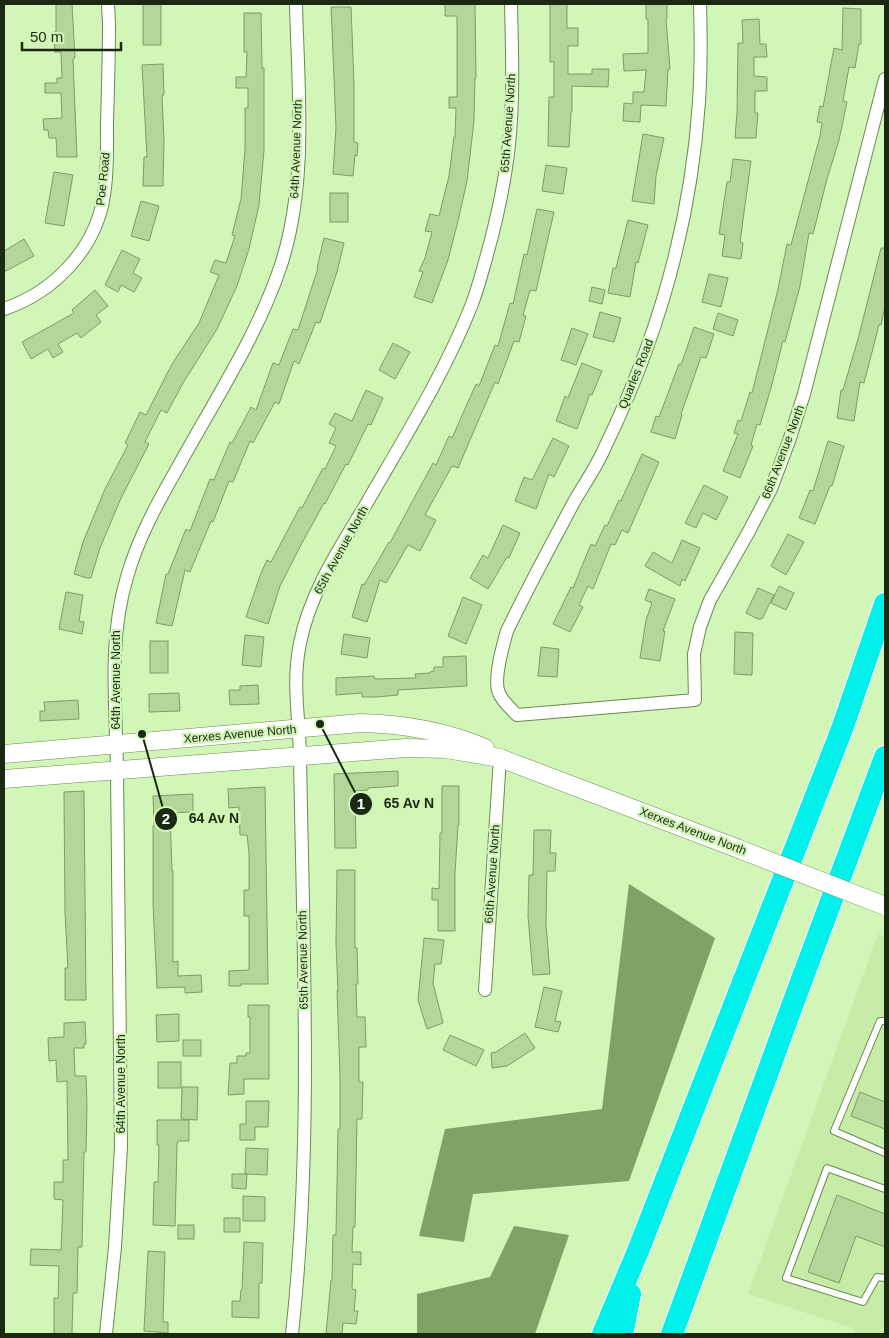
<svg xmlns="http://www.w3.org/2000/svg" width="889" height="1338" font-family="Helvetica,sans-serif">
  <rect width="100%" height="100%" fill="#d2f5b8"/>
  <!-- built -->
  <path fill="#c6eca8" d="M878,934L885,938V1334H856L853,1328L748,1294Z"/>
  <!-- water -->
  <g fill="#81a167">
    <path d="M629,884L715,938L629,1181L473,1194L464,1242L419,1236L445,1129L602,1109Z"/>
    <path d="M514,1226L569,1235L535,1334H417V1294L490,1277Z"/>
  </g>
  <!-- building -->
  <g fill="#b5d69b" stroke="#7e9d64">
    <path d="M56,4H72L75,58L73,59L77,157H57L56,138H49L48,130H44L43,119L62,118L61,93H45V83H57V78H62L61,52H55L54,32H56Z"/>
    <rect x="143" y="4" width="18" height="41"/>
    <path d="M445,4H475L476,78H475L474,121L467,181L458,221L448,260L432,303L414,297L423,272L419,271L425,258L432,232L425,231L430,214L439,216L449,176L454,137H455L456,108H449V97H457V16H445Z"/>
    <path d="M550,4H567V28H578V46H568V74H592V69H609L608,87L572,86V112H571L569,147L548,146L549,97H554V62H550Z"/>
    <path d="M646,4H667V19H666L670,69H668L666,106L641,105L640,122L623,121L624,103L633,104V92H644L646,70L624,71L623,54L648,53V19H646Z"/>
    <path d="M331,7H351L354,84V142L358,143L357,156L355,155L353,176L333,174L336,127Z"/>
    <path d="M843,8L861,9V44H859L855,68L849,67L843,101L847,102L839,140L827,179L813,234L809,233L800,286L785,342L783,341L771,388L760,425L757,424L751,445L753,446L740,478L723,471L738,434L734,433L738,420L741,421L750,392L752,393L778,289L787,244L791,245L820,136L822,123L817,122L820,106L823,107L834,48L842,50Z"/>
    <path d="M244,13H261L262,68H264V150L259,205L249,249L237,286L217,329L183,383L167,413L161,410L145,442L149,444L121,498L100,548L91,578H87L74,574L83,542L105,489L128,445L125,443L140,412L146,415L172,364L199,323L219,275L210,272L215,260L226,263L235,236L232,235L241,199L245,149V108H248V88H236V77H246L247,52H244Z"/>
    <path d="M759,19L760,44H766L767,57H754V76L767,77V91H755V113H758L756,138H735L737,112L738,43H743L742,20Z"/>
    <path d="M163,64L164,95H162L164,140L163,186H143L144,157H147L142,65Z"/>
    <path d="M643,134L664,138L656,176L654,204L632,201Z"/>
    <path d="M733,159L751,161L740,242L743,243L741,259L722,256L725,235L719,234L727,182H730Z"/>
    <path d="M546,165L567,168L563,194L542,191Z"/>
    <path d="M54,172L73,175L64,226L45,223Z"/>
    <rect x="330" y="193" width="18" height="29"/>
    <path d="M141,201L159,206L149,241L131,236Z"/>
    <path d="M537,209L554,212L536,291L530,290L523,315L526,316L519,342L514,341L498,384L495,382L458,468L452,466L425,515L436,520L420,551L408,545L386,583L380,580L367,622L352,617L362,584L364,585L389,542L390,543L433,463L436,465L449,436L452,438L476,384L479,386L495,345L498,346L510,303L513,304L524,254L527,255Z"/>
    <path d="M628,220L648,225L638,263L636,262L630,297L608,293L613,268H616Z"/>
    <path d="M324,238L344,243L337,272L320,323L316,322L299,364L294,361L279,404L275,402L253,443L250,441L233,482L229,481L213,522L211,521L190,572L185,570L172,626L156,623L166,574H168L186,529L190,531L210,479L214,480L230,442L232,443L251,407L256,410L273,363L279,365L293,329L298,330L318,268H317Z"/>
    <path d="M24,239L34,256L4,272V251Z"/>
    <path d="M881,248H885V306L881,325H879L864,383L860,382L854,421L837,418L841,390H843L858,339Z"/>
    <path d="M122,250L140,259L133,273L142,278L134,292L121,285L118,292L105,285Z"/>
    <path d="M709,274L728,278L721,307L702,302Z"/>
    <path d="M592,287L605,290L602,304L589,301Z"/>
    <path d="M95,290L108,306L96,315L101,322L81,338L77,333L58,344L63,352L53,358L48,349L31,359L22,342L74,313L72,310Z"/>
    <path d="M600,312L621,318L614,342L593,337Z"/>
    <path d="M718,313L738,320L733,336L713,329Z"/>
    <path d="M694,327L714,334L706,358L701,357L681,414L682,415L675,439L651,432L656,416L659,417L679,364L681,365Z"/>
    <path d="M572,328L588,334L576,365L561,360Z"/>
    <path d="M393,343L410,352L395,379L379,370Z"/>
    <path d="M582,363L602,371L592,395L590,394L577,429L556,421L565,396L568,398Z"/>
    <path d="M366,390L383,398L371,425L368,424L348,465L346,464L325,504L324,503L302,543L280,586L268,624L246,617L261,573L267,560L271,562L300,507L302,508L323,468L325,469L336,446L329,443L336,428L329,424L335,413L352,421Z"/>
    <path d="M553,438L569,446L554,477L549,474L536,509L515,501L524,477L532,480Z"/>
    <path d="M828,441L844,446L832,486H830L815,524L799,518L810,490L813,491Z"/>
    <path d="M642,454L659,462L628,533L622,530L615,545L611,544L593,589L588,586L579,605L583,607L570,632L553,624L571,587L573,588L591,544L595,546L605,525L607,526L619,500L621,501Z"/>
    <path d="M704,485L728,497L716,520L703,513L696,528L685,523Z"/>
    <path d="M503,525L520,533L509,558L507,557L488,589L470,578L483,555L488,558Z"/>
    <path d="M788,534L804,542L786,575L771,566Z"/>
    <path d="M682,540L700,548L685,581L682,579L680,586L645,566L653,552L672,563Z"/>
    <path d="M779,586L794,593L786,610L771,603Z"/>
    <path d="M758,588L774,595L762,619H758L746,613Z"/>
    <path d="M649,589L675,599L663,631H665L660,661L640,658L646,620L652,603L645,600Z"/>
    <path d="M66,592L83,595L79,621L84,622L82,634L59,629Z"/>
    <path d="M463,597L482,605L466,644L448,636Z"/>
    <path d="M735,632L753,633L752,675L734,674Z"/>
    <path d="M344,634L370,638L367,658L341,654Z"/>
    <path d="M245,635L264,637L261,667L242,665Z"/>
    <rect x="150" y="641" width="18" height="32"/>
    <path d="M541,647L559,649L557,677L538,676Z"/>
    <path d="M466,656L467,686L398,690V695L376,697H362V693L336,695V678L374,676L375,679L416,678L415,674L430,673V672L434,671V667H443V657Z"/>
    <path d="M258,685L259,704L230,705L229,690H240V686Z"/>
    <path d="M179,693L180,711L149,712V694Z"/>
    <path d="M78,700L79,719L40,721V711H45L44,702Z"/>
    <path d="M398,771V786L368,788V790L355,791L356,848H335L334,774Z"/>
    <path d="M442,786H459V825H458L455,873V931H438V900H432V888L439,889L440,833H442Z"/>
    <path d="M265,787L268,984H241V986H229V971L249,970V916H244V890H249V853L247,835H240L239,807L229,808L228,789Z"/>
    <path d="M84,791L86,1000H65V968H68L65,913L64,792Z"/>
    <path d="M193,794V812L170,813L172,871H173V962L178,961V976L201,975L202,992L185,993V987L157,988L153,904V826H154L153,796Z"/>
    <path d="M534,830H551L550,853H556L555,871H547L546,924L550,974L533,975L528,916L529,875H533Z"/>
    <path d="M337,870H355V948H357L358,984H356L357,1017H365L366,1047H359V1082H363L362,1119H357L355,1227H353L352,1252H361V1265L353,1264L352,1289L356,1290L354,1311H358L356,1324L343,1323L342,1334H326L331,1280H332L333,1235H336L338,1129H340V1074L337,991H338L336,944Z"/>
    <path d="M424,938L444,940L441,964H435L433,983L443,1023L427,1029L418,1000Z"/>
    <path d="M544,987L562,991L555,1021L561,1022L558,1032L535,1027Z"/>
    <path d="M248,1005H269V1079H244V1094L228,1095L230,1063H237V1056H246V1053H250V1017H248Z"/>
    <path d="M179,1014V1041L157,1042L156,1015Z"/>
    <path d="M85,1022L86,1044H84V1048H74L75,1076H86L87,1105L86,1152H84L82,1247H78L77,1293H73L72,1334H54V1298H58L59,1266L30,1265L31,1249L61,1250L63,1200L54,1199V1182H63V1160H68L67,1081L57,1082L56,1060L49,1061L48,1038L64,1037V1023Z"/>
    <path d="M525,1033L535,1048L507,1066L492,1068L491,1053L496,1052Z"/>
    <path d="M450,1035L484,1050L476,1066L443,1050Z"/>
    <rect x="183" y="1040" width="18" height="16"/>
    <rect x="158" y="1062" width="23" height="26"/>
    <path d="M182,1087H198L197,1120L181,1119Z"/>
    <path d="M860,1092L885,1102V1129L851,1116Z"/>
    <path d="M246,1101H269L268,1127H255V1140H240V1124H246Z"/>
    <path d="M157,1120H189V1141H178L177,1145L175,1226L153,1225L154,1182H158L159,1145H157Z"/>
    <path d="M246,1148L268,1149L267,1175L245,1174Z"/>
    <path d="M232,1174H247L246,1189L232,1188Z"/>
    <path d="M837,1195L885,1214V1247L856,1236L839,1283L808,1272Z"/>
    <path d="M243,1196L265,1197V1221H243Z"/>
    <rect x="224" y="1218" width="16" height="14"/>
    <rect x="178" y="1225" width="16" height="14"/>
    <path d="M244,1242L263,1243L262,1283H259V1318L232,1317V1301H240L241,1290H242Z"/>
    <path d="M148,1251L165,1252L163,1322H168V1333L144,1331Z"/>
  </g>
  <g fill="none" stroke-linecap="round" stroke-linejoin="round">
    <defs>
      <g id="lane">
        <path d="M885,1021H880L834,1131L885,1153"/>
        <path d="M885,1189L827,1168L786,1278L863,1302L877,1277L885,1278"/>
      </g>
      <g id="street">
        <path d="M700,4C701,36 701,70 699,102C691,222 657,340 605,447C597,466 585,483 575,500C552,543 528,587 507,631C503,645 493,680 499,693C502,701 511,709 517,715L695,700L694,654L700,627L710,600L748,533L771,489L789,441L804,394L885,79"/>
        <path d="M4,309C54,292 96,249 104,195C108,171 107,147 107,123C108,90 109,57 109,24L108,4"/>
        <path d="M485,990L500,758"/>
        <path d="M106,1334L115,1247L121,1147L117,770C116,704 108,640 127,577C138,538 158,502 178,467C214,401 257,337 281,265C308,182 298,89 296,4"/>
        <path d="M292,1334C313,1142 303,948 300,755C299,716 292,682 300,643C310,593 339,549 365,506C403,440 444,375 472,304C477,291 481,276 485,262C496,223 505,184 509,144C514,98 512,50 511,4"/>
      </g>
      <g id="secondary">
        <path d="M4,754L361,723C404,724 445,731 485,748"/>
        <path d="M4,779L406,748L446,749L500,758L739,849"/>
      </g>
      <g id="highway">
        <path d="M603,1334L638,1251L842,729L885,604"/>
        <path d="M622,1334L630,1294"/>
        <path d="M672,1334L792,1006L885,757"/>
      </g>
    </defs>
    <!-- lane casing -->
    <use href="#lane" stroke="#6b8a52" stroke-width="8"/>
    <!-- street casing -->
    <use href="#street" stroke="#6b8a52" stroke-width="14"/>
    <!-- secondary casing -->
    <use href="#secondary" stroke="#6b8a52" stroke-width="19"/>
    <!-- highway casing -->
    <use href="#highway" stroke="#fff" stroke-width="24"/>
    <!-- lane -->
    <use href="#lane" stroke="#fff" stroke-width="6"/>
    <!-- street -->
    <use href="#street" stroke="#fff" stroke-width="12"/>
    <!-- secondary -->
    <use href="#secondary" stroke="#fff" stroke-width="18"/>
    <!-- highway -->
    <use href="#highway" stroke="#02f0ea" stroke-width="22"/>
    <defs>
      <path id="secondary-bridge" d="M739,849L885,906"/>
    </defs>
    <!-- secondary-bridge casing -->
    <use href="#secondary-bridge" stroke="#6b8a52" stroke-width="19" stroke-linecap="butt"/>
    <!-- secondary-bridge -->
    <use href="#secondary-bridge" stroke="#fff" stroke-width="18"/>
  </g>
  <g text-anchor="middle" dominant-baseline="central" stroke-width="4.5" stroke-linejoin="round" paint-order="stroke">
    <!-- street labels -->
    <g font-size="12" fill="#1c2912" stroke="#d2f5b8">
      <text transform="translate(508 123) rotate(-86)">65th Avenue North</text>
      <text transform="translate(296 149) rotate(-88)">64th Avenue North</text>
      <text transform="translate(103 179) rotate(-84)">Poe Road</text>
      <text transform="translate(636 374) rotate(-68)">Quarles Road</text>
      <text transform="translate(783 452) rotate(-69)">66th Avenue North</text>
      <text transform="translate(341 550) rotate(-61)">65th Avenue North</text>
      <text transform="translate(116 680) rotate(-90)">64th Avenue North</text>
      <text transform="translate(240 734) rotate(-5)">Xerxes Avenue North</text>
      <text transform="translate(693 831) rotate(21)">Xerxes Avenue North</text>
      <text transform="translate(492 874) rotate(-86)">66th Avenue North</text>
      <text transform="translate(303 960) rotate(-91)">65th Avenue North</text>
      <text transform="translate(121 1084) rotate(-90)">64th Avenue North</text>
    </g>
  </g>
  <!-- callouts -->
  <path fill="none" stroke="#1c2912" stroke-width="2" d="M320 724L361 804M142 734L166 819"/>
  <g fill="#1c2912" stroke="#d2f5b8" stroke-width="2">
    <circle cx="320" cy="724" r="5"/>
    <circle cx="142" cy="734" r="5"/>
    <circle cx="361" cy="804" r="12"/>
    <circle cx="166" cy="819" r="12"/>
  </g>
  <g font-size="15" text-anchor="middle" font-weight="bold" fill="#fff">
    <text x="361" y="809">1</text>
    <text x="166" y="824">2</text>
  </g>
  <g font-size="14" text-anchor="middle" font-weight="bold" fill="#1c2912" stroke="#d2f5b8" stroke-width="4.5" stroke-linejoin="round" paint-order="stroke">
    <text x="409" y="808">65 Av N</text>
    <text x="214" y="823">64 Av N</text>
  </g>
  <!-- border -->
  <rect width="889" height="1338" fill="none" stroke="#1c2912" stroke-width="10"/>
  <!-- scale -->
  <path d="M22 42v8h99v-8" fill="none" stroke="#1c2912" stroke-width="2.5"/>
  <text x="30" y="42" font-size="15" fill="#1c2912" stroke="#d2f5b8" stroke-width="4" paint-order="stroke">50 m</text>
</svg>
